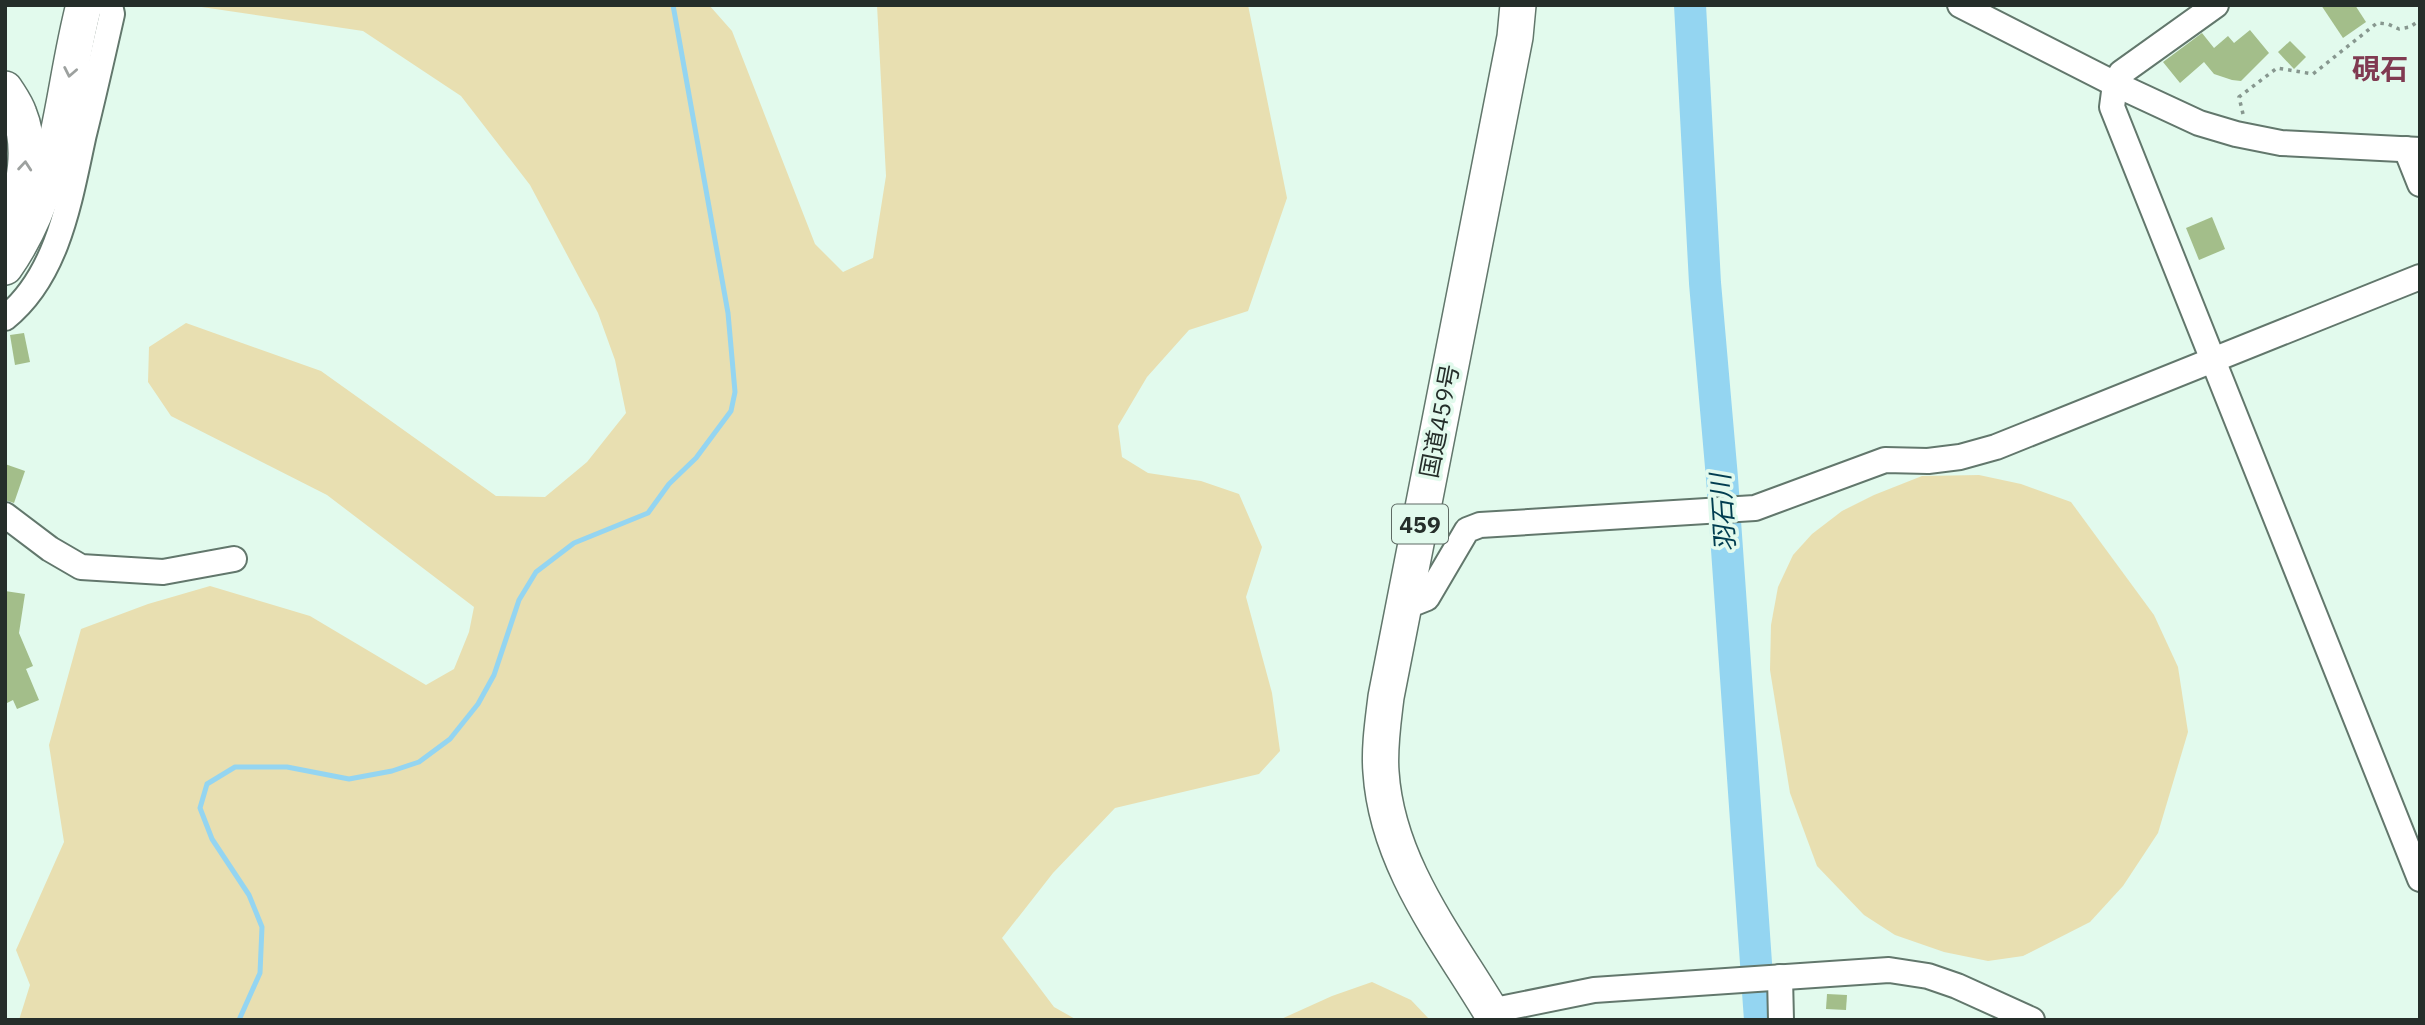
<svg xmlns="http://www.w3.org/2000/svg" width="2425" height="1025" font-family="'IBM Plex Sans','Noto Sans JP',sans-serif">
  <rect width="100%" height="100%" fill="#e2faed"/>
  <!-- green -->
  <g fill="#e8dfb1">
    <path d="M188,5H709L732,31L815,244L843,272L873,258L886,176L877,5H1248L1287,198L1248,311L1189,330L1147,377L1118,426L1122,457L1148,473L1201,481L1239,494L1262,547L1246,597L1272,693L1280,751L1259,774L1115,808L1053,873L1002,938L1054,1007L1077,1020H19L30,985L16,950L64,842L49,745L81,629L148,604L210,586L310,616L426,685L454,669L469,632L474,607L327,495L171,416L148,382L149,347L186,323L321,371L496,496L545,497L587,462L626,413L615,360L598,313L530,185L461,96L363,31Z"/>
    <path d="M1979,475L2021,484L2071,502L2154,615L2178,667L2188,732L2158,833L2123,886L2090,922L2023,956L1988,961L1944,952L1895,935L1864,915L1817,866L1790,793L1770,670L1771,625L1778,587L1793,555L1812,534L1842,511L1874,495L1922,476Z"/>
    <path d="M1372,982L1411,1000L1430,1020H1279L1332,996Z"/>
  </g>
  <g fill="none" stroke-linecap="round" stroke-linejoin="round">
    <!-- stream -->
    <path stroke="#94d5f1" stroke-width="5" d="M239,1020L260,973L262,927L249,895L212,839L200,808L207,784L235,767H287L349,779L392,771L419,762L450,739L478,704L494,675L519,600L536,572L574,543L648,513L669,484L696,458L731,411L735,392L728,313L673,5"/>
    <!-- river -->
    <path stroke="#94d5f1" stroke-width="32" d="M1690,5L1705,283L1722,478L1760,1020"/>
  </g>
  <!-- building -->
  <g fill="#a3be8a">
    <path d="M2321,5H2355L2366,22L2343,38Z"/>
    <path d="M2250,30L2269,53L2241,81L2232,80L2214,74L2204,62L2180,83L2163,62L2202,33L2214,48L2228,36L2234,43Z"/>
    <path d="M2290,41L2306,57L2294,69L2278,52Z"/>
    <path d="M2212,217L2225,249L2199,260L2186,228Z"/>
    <path d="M24,333L30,362L15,365L10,335Z"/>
    <path d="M5,464L25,471L14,503L5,500Z"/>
    <path d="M5,591L25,594L19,633L33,666L26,669L39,700L17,709L13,700L5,704Z"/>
    <path d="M1827,994L1847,995L1846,1010L1826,1009Z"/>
  </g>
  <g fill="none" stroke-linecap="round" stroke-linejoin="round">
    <defs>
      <g id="minor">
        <path d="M1960,5L2115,84L2199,123L2236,134L2281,143L2420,150"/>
        <path d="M2216,5L2121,73L2115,84L2112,107L2420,879"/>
        <path d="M2406,149L2420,184"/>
        <path d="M5,318C59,275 70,197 84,134C94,94 103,54 112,14L110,5"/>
        <path d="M5,515L50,549L81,567L163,572L234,559"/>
        <path d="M1405,602H1417L1427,598L1467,530L1480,525L1755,508L1885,460L1928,461L1960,457L1996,447L2420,277"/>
        <path d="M1780,977L1781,1020"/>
        <path d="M1490,1011L1594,990L1889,970L1928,976L1957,986L2032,1020"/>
      </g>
      <g id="highway">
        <path d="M5,89C10,97 16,105 19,114C32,146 26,188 11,218"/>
        <path d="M5,267C62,186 60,97 84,5"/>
        <path d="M1496,1020C1450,942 1387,866 1381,772C1379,748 1383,722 1386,697L1515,37L1518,5"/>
      </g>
    </defs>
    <!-- minor casing -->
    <use href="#minor" stroke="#62776c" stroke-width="28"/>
    <!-- highway casing -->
    <use href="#highway" stroke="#62776c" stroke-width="38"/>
    <!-- path -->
    <g stroke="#87978f" stroke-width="3.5" stroke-dasharray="3.5 5" stroke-linecap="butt">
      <path d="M2243,114L2239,97L2277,68L2313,74L2377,23L2388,24L2399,29L2410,27L2420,20"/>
      <path d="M2420,633V664"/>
    </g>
    <!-- minor -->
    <use href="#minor" stroke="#fff" stroke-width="24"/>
    <!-- highway -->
    <use href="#highway" stroke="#fff" stroke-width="35"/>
  </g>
  <!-- one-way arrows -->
  <defs><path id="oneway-chevron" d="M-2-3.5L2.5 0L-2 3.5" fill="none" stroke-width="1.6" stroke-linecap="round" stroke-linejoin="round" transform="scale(1.75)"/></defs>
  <g stroke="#9da19f">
    <use href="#oneway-chevron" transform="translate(70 72) rotate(101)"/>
    <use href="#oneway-chevron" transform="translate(25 166) rotate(-85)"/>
  </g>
  <g text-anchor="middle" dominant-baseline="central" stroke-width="7" stroke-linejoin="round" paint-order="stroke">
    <!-- shield labels -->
    <rect fill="#e2faed" stroke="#5e6b64" stroke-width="2" x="1392" y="504.5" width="56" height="39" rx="5"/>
    <g font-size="23" font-weight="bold" fill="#252e2a">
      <text x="1420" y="524">459</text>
    </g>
    <!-- street labels -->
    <g font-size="24" fill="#252e2a" stroke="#e2faed">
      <text transform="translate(1439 421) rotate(-79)">国道459号</text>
    </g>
    <!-- water labels -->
    <g font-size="26" font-style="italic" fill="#013d50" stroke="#e2faed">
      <text transform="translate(1722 513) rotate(-94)">羽石川</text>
    </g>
    <!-- quarter labels -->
    <g font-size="28" font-weight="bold" fill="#803a51" stroke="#e2faed">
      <text x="2380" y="68">硯石</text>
    </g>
  </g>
  <!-- border -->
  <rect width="2425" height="1025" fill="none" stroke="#252e2a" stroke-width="14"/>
</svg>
